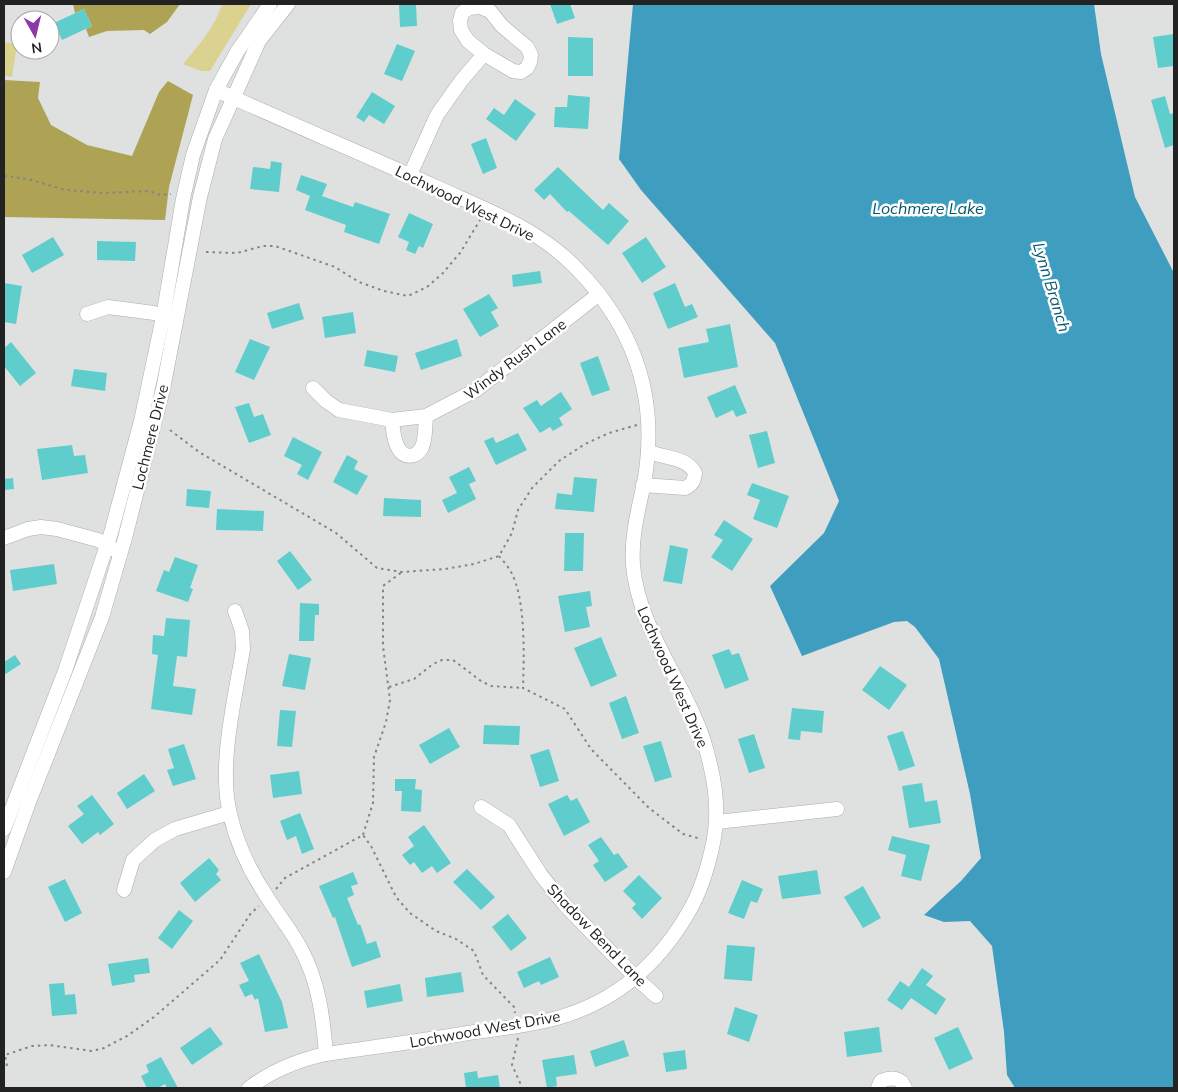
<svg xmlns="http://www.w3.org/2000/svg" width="1178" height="1092" font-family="Mulish,sans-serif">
  <rect width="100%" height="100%" fill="#dee1e0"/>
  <!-- green -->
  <g fill="#dcd290">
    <path d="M222,4H251L210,71H201L183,64C199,45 215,27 222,4Z"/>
    <path d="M4,42L17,44L12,77L4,76Z"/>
  </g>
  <!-- forest -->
  <g fill="#aea254">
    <path d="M73,4H180L167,22L150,34L144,30L107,31L89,37L86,29L92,26L84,9L75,13Z"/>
    <path d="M4,80L40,82L38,98L51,125L87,145L132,156L159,92L168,81L193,95L169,187L165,220L4,217Z"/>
  </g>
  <!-- water -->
  <path fill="#3f9ebf" d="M633,4H1094L1101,54L1135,197L1174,273V1088H1015L1007,1075L1004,1032L992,946L970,921L944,922L924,915L961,881L981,858L970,794L939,659L915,627L907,621L894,622L802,656L770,586L824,533L839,501L775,343L641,190L619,159Z"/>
  <!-- building -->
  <g fill="#5fcdcb">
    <path d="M399,4H416L417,26L400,27Z"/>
    <path d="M550,4H570L575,18L557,24Z"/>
    <path d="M84,9L92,26L62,40L54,23Z"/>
    <path d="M1174,34V66L1158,68L1153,37Z"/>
    <path d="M568,37L593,38V76H568Z"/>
    <path d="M397,44L415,51L402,81L384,74Z"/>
    <path d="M372,92L395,106L384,124L369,115L364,122L356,117Z"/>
    <path d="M568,95L590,97L588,129L554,127L555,107H567Z"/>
    <path d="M1165,96L1170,114L1174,113V145L1165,148L1151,100Z"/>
    <path d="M515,99L536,114L516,141L486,119L494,108L504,115Z"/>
    <path d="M486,138L497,168L483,174L471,144Z"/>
    <path d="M271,161L282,163L279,192L250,189L253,167L270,169Z"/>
    <path d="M558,167L603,210L609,203L629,221L608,245L569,211L567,212L550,194L544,200L534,190Z"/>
    <path d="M301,175L327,184L322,196L353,207L355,202L390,214L379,244L344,232L346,225L305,210L310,196L296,190Z"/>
    <path d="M409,213L433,224L423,248L419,246L415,254L406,250L409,242L398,237Z"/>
    <path d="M53,237L64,255L32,273L22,255Z"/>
    <path d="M646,237L666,267L642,283L622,253Z"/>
    <path d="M97,241L136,242L135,261L97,260Z"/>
    <path d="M540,271L542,283L513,287L512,275Z"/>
    <path d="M4,283L22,286L16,324L4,322Z"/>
    <path d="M675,283L685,307L692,304L698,317L668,329L653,293Z"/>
    <path d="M489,294L498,308L491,312L499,326L480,337L463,309Z"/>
    <path d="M299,303L304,319L272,329L267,313Z"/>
    <path d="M353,312L356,333L325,338L322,317Z"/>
    <path d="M730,324L738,367L684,378L678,348L709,342L706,329Z"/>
    <path d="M250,339L270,347L254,380L235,372Z"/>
    <path d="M457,339L462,356L421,370L415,353Z"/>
    <path d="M11,342L36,373L20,386L4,366V348Z"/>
    <path d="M367,350L398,356L395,372L364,366Z"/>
    <path d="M598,356L610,390L592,396L580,363Z"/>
    <path d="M74,369L107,373L105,391L71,386Z"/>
    <path d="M735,385L747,413L736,417L733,410L716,418L707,397Z"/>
    <path d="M561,392L572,409L559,418L563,425L553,431L550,427L540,433L523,408L537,400L541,406Z"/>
    <path d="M249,403L254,417L263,414L271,435L249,443L235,407Z"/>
    <path d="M767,431L775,463L758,468L749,435Z"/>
    <path d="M518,433L527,450L496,465L484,441L493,437L496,443Z"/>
    <path d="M293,437L322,452L308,480L297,474L302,465L284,456Z"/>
    <path d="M72,445L74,456L85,455L88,473L42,480L37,449Z"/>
    <path d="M347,455L358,461L354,469L368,476L357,495L333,482Z"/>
    <path d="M469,467L476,481L469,484L476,499L448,513L442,500L457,493L449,477Z"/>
    <path d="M574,477L597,479L594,512L555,509L557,493L572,495Z"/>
    <path d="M13,478L14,489L4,490V479Z"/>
    <path d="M752,483L789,496L777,528L753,519L760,500L747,495Z"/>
    <path d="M187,489L211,491L209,508L186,506Z"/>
    <path d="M384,498L421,500V517L383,516Z"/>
    <path d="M217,509L264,511L263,531L216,530Z"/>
    <path d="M724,520L753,539L732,571L711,557L723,540L714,535Z"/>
    <path d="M565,533H584L583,571H564Z"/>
    <path d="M670,545L688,549L682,584L663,581Z"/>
    <path d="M290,551L312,580L298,590L277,561Z"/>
    <path d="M175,557L198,565L190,588L193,589L188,602L156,591L164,570L169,572Z"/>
    <path d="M54,564L57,584L13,591L10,570Z"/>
    <path d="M590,591L592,606L586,607L590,627L565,632L558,596Z"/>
    <path d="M300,603L319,604V615H315L314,641H299Z"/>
    <path d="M166,618L190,620L187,657L177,656L173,686L196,689L192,715L151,709L158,655L152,654L153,635L164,636Z"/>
    <path d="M601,637L617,676L591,687L574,648Z"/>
    <path d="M729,649L732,655L739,653L749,680L725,689L712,655Z"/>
    <path d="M289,654L311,658L305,690L282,686Z"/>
    <path d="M15,655L21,664L4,675V662Z"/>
    <path d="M880,666L907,685L889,710L862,690Z"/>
    <path d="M626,696L639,733L622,739L609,703Z"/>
    <path d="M792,708L824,711L822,733L801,731L800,740L788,739Z"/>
    <path d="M280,710L296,711L292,747L277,746Z"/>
    <path d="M484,725L520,726L519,745L483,744Z"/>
    <path d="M449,728L460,747L430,764L419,745Z"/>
    <path d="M903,731L915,766L899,771L887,736Z"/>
    <path d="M754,734L765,768L749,773L738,739Z"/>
    <path d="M661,741L672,777L655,782L643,746Z"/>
    <path d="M184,744L196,779L173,786L167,770L174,768L168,749Z"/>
    <path d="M549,749L559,781L540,787L530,755Z"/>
    <path d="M299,771L302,794L273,798L270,775Z"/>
    <path d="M144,774L155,791L127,809L117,793Z"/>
    <path d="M395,779H416L415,789L422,790L421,812L401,811L402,791H395Z"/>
    <path d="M922,783L925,802L937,800L941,823L909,828L902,786Z"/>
    <path d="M92,795L114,824L100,835L98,832L82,844L68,826L84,814L77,806Z"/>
    <path d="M567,795L571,801L577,798L590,822L564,836L548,804Z"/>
    <path d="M300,813L314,849L302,854L296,836L287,840L280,821Z"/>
    <path d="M424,825L451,863L437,873L432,866L422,873L414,862L410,865L402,855L414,846L408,837Z"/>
    <path d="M892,836L930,845L921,881L901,876L906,855L888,850Z"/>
    <path d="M601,837L614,855L618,853L628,867L605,882L593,865L599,861L588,845Z"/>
    <path d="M209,858L219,870L216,874L221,880L195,902L180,883Z"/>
    <path d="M467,869L495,897L481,910L453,882Z"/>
    <path d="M817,870L821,894L782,899L778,876Z"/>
    <path d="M353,872L358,884L351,886L354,895L347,898L358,925L360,924L367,944L376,941L381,957L352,967L335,917L333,918L319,886Z"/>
    <path d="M639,875L662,898L642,919L632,908L636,904L623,891Z"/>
    <path d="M65,879L82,913L65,922L48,887Z"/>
    <path d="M742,880L763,889L757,903L751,901L744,919L728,913Z"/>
    <path d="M863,886L881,918L863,928L844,897Z"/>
    <path d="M179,910L193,921L172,949L158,938Z"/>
    <path d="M508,914L527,938L511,951L492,927Z"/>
    <path d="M727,945L755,947L752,981L724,979Z"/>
    <path d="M259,954L282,1002L288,1028L265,1032L258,998L255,1000L252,994L245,997L239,985L249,981L240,963Z"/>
    <path d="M550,957L559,977L541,985L539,981L524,988L517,972Z"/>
    <path d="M148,958L150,973L134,975L135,982L112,986L108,964Z"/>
    <path d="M922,968L933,976L926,985L946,999L936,1015L911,998L902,1010L887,1000L900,981L909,987Z"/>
    <path d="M461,972L464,992L427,997L425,978Z"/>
    <path d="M64,983L65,995L75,994L77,1014L52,1016L49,984Z"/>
    <path d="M400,984L403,1001L367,1008L364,991Z"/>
    <path d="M735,1007L758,1015L749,1042L727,1034Z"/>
    <path d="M210,1027L223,1044L192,1065L180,1048Z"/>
    <path d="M879,1027L882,1052L847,1057L844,1032Z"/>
    <path d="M958,1027L973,1059L949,1070L934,1038Z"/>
    <path d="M624,1040L629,1056L595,1067L590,1051Z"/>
    <path d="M685,1050L687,1069L666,1072L663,1053Z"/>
    <path d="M574,1055L577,1074L556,1077L557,1086L547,1088L542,1060Z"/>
    <path d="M161,1057L178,1088H167L165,1084L158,1088H147L141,1076L149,1072L146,1065Z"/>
    <path d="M477,1071L478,1078L498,1075L500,1088H466L464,1073Z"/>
  </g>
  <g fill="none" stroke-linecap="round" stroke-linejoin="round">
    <defs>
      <g id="minor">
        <path d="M216,90C289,123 363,154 436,187C486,210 540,229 578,270C636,330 659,401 644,483C638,511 631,537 633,565C639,636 694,691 709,760C714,779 717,800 716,820C715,844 704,884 692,906C662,961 618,1001 557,1018C528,1026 497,1029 468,1033C421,1041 374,1047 326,1054C298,1060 273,1070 249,1088"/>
        <path d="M410,175L437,115L461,81L484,54L513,71L521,72L527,68L530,62L531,55L527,47L502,26L490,11L480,7L469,8L462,13L460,21L461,30L468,41L484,54"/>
        <path d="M87,314L108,307L154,313L171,319"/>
        <path d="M313,388L326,401L339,410L392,420L426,416L476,390L599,294"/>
        <path d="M392,420C393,431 395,461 414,455C417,454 420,451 422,447C426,438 425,426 426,416"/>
        <path d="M643,485L685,488C692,485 694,481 695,473C686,456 664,459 648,451"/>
        <path d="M4,538L28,529L41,527L57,529L98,540L115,550"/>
        <path d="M235,611L242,631L243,649C235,699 218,765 230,814C237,845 252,875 269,900C280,917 293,933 302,951C319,983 323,1018 326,1054"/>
        <path d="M481,807L509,825L541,875L564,904L635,977L656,996"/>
        <path d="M717,822L837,809"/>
        <path d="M4,829L65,671L111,533L141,421L163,317L183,199L193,155L216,90L237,52L270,4"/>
        <path d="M4,872L29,802L102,617L125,538L163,389L200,197L215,139L259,41L288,4"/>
        <path d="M124,890L133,860L155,840L175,829L229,813"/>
        <path d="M878,1088L881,1081C891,1077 901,1077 905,1088"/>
      </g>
    </defs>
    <!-- minor casing -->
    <use href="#minor" stroke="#abaead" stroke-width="15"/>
    <!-- path -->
    <g stroke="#838584" stroke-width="2" stroke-dasharray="2.5 4" stroke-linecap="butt">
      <path d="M4,176L28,179L62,189L79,191L102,193L149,191L160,195L171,194"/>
      <path d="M206,252L237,253L263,246H275L335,267L359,282L384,291L408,296L427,287L443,273L460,253L480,220"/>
      <path d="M170,430L199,452L336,533L377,568L402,572L445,569L474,564L499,556L512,533L518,510L532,488L559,461L585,444L609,433L637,425"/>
      <path d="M499,556C503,561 508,566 511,572C526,599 524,657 523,688L565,709L591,749L649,808L683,834L701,839"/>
      <path d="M389,687L414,679L433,664L442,660H453L481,681L491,686L523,688"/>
      <path d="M363,835L373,803L374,757L386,722L390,700L383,646V586L402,572"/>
      <path d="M276,889L285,878L363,835L371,846L396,897L410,913L436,931L456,939L474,951L483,975L514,1007L515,1013"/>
      <path d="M518,1038L512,1065L521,1085L520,1088"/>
      <path d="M7,1066L5,1055L32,1046L49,1045L92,1051L104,1048L127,1036L154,1017L220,960L251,913L259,906"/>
    </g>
    <!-- minor -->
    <use href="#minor" stroke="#fff" stroke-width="14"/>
  </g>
  <g text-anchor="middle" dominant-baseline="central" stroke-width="5" stroke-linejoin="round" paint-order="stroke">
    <!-- street labels -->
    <g font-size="15" fill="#212221" stroke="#fff">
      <text transform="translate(465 203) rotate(26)">Lochwood West Drive</text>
      <text transform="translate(515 359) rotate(-37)">Windy Rush Lane</text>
      <text transform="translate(150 437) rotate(-76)">Lochmere Drive</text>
      <text transform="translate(673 677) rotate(66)">Lochwood West Drive</text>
      <text transform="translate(597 935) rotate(46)">Shadow Bend Lane</text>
      <text transform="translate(485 1029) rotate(-10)">Lochwood West Drive</text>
    </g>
    <!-- water labels -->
    <g font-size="16" font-style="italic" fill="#07586f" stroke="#fff">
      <text x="928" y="208">Lochmere Lake</text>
      <text transform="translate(1052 287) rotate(73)">Lynn Branch</text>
    </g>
  </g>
  <!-- border -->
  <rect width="1178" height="1092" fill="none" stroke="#212221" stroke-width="10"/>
  <!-- north arrow -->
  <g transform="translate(35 35) rotate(172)"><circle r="24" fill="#ffffff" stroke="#a6a7a6"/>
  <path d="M0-4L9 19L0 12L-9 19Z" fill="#8c38a6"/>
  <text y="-8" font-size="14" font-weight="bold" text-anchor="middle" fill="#212221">N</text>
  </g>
</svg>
